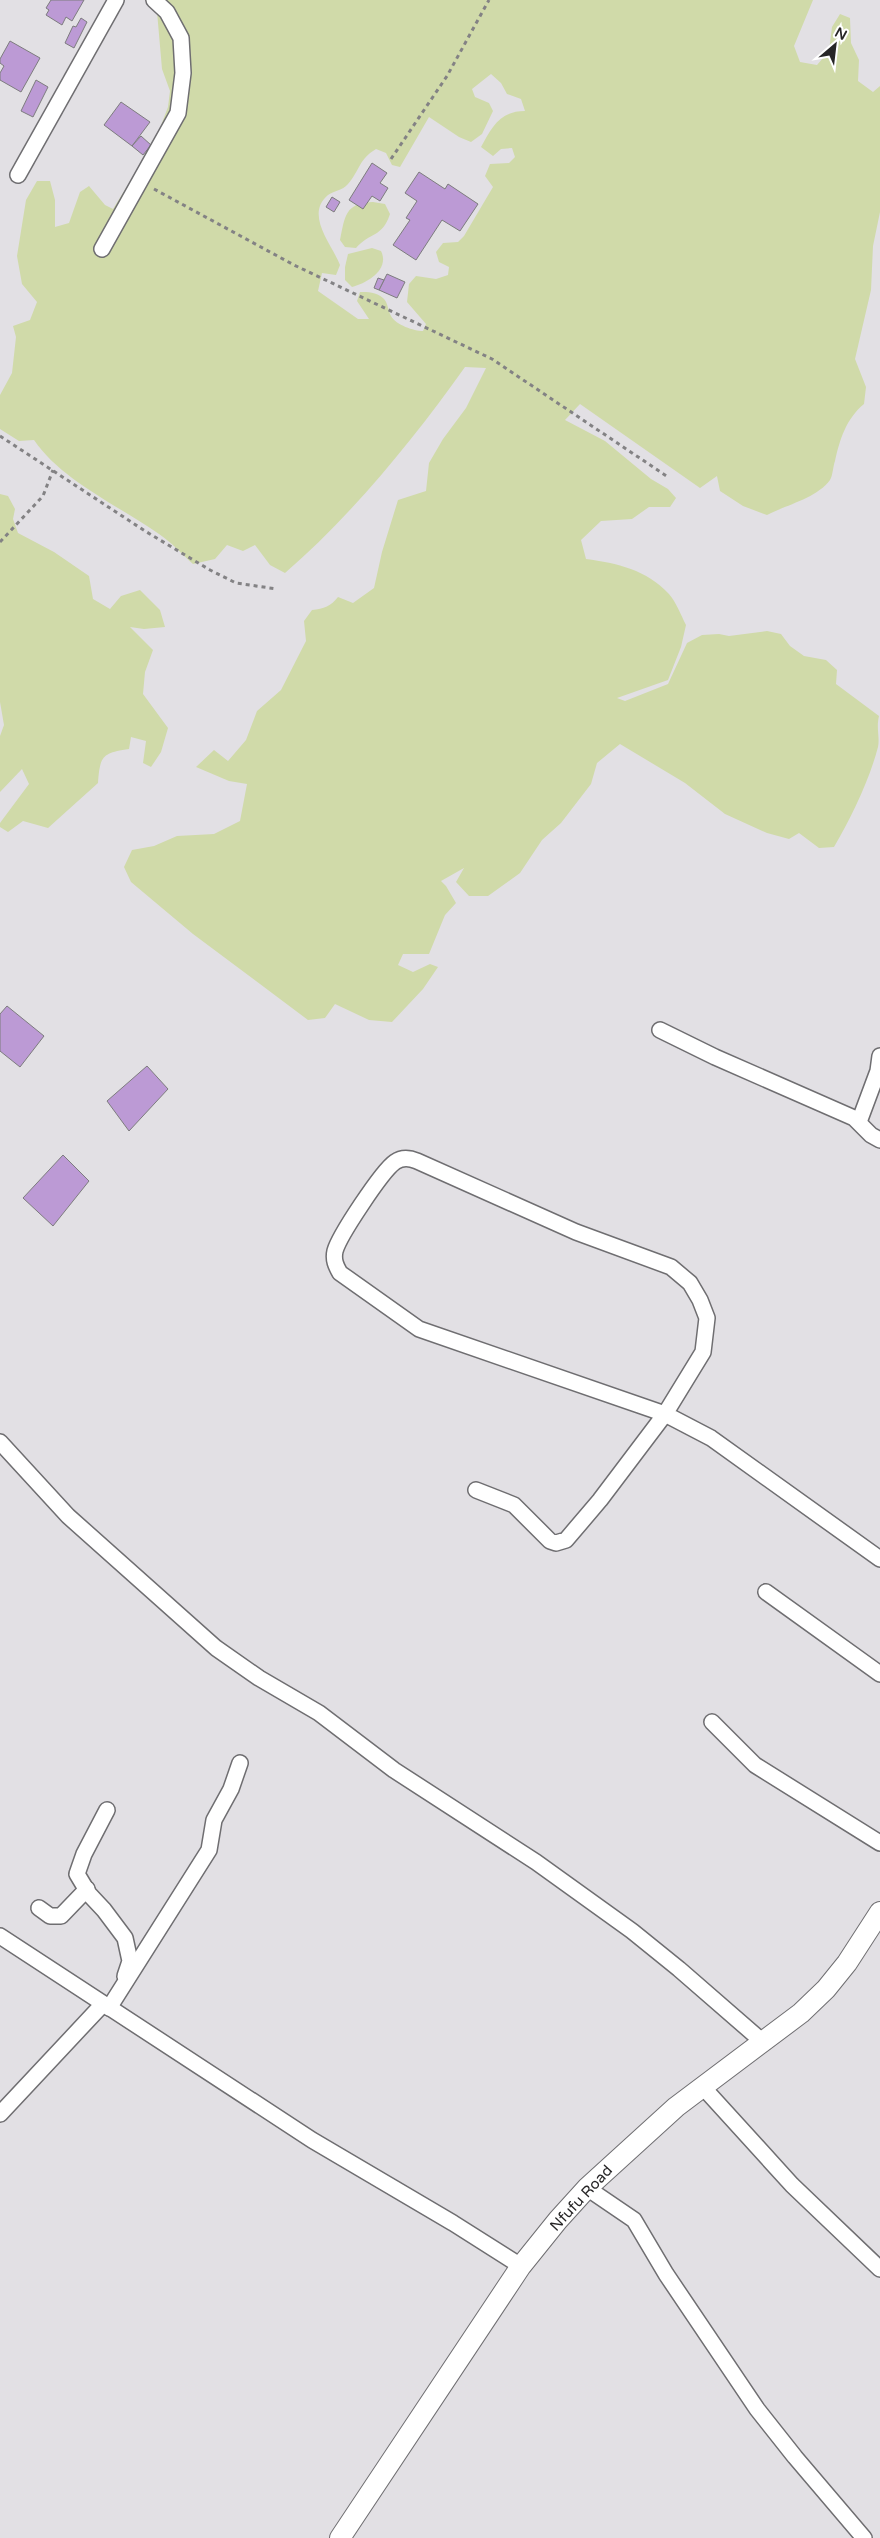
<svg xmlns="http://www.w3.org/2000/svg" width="880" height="2538" font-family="'Varela Round',sans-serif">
  <rect width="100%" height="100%" fill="#e2e0e4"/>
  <!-- green -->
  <g fill="#d0daa9" fill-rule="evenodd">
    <path d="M156,0H813L794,46L800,62L817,65L829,51L832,27L840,14L850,18L851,43L859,60L858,81L873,92L880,86V212L873,246L871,290L855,359L866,387L864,404C846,419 840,439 835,461C833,466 833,475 830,480C817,498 786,505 767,515L743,506L720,491L717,476L700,488L580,404L565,420L605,441L651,479L668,489L676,498L670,507H649L632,519L601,521L581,540L586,559C617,563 647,570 669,594C676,602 681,615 686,625L681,647L668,680L617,698L625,701L668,684L687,643L702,635L719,634L729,636L767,631L781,634L790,646L804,656L826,660L837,670L836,684L879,716C876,728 880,737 878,747C869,781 852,816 834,847L819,848L799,833L789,839L767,833L725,814L685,783L620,744L597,763L591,784L561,823L542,840L520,873L488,896H469L456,882L464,868L441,881L446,886L456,903L445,915L429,954H403L398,965L413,972L430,964L438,967L423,989L392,1022L369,1020L335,1004L325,1018L308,1020L193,934L131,882L124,867L132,850L154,846L177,836L214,834L240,821L247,784L229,781L196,767L214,750L228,761L246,740L257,711L281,690L306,641L304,621L312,610C324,609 331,606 338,597L353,603L374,588L382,552L398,500L426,491L429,463L443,439L466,408L486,368L465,367C414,439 351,516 285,573L270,565L255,545L243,551L227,545L215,559L193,564C182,554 171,542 159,534C119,506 61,480 34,440L19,441L0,429V395L12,373L16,337L13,326L30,320L37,302L22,284L17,256L26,200L37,181H50L55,200V227L69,223L80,192L89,186L105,205L113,209L138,169L149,157L168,107L170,91L162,69ZM491,74L501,83L507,94L521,99L525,111C500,111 492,127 481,147L493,156L501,149L512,148L515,157L509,163L490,164L485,176L493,187L464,236L458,242L443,243L436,252L439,262L449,267L448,275L436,279L416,276L409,284L407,302L426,324L423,331C414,331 396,325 391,316C388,311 388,302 383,298C376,292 368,292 360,292L357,301L369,319H358L318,291L322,273L336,275L340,265C333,246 304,215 328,195C335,190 342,191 348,184C360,170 359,159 376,149L386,153L392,165L400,167L429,117L459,137L471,142L482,134L493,111L489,103L475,97L472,89Z"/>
    <path d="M373,202L385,204L390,214C382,238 370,232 356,248L345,247L340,240C345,216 345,203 373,202Z"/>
    <path d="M372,248L381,251C390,269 368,283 352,287L345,280V267L348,254Z"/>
    <path d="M0,494L8,496L15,509L13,519L18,533L54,552L89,576L93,599L110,609L121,596L140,590L160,610L165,627L144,629L130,627L153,650L145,672L143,694L168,728L161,752L151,767L143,763L146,741L131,737L129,749C102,753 100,756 98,783L48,828L23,821L8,832L0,827V823L29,784L22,769L0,792V736L4,725L0,702Z"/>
  </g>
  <!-- building -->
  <g fill="#bc9ad5" stroke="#7d7c7e">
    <path d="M51,0H84L72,21L66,17L62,25L46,15L49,10L46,8Z"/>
    <path d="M81,18L87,22L74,48L65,43L73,26L76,27Z"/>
    <path d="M10,41L40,58L21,92L0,80V73L4,66L0,63V59Z"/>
    <path d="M36,80L48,87L33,117L21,111Z"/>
    <path d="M121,102L150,122L132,146L104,125Z"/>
    <path d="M141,136L151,145L143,155L132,146Z"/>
    <path d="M372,163L387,173L380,183L388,188L380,201L372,196L363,209L349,200Z"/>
    <path d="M419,172L445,189L448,184L478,204L460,231L442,220L416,260L393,245L410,220L406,218L417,201L405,193Z"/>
    <path d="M332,197L340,202L334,212L326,207Z"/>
    <path d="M387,274L405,282L397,298L379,290Z"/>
    <path d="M378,278L384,280L379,290L374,288Z"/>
    <path d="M7,1006L44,1036L20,1067L0,1051V1014Z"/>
    <path d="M147,1066L168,1089L129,1131L107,1101Z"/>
    <path d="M63,1155L89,1181L53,1226L23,1198Z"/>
  </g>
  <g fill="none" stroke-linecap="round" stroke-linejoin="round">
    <defs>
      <g id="minor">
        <path d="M18,175L116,0"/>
        <path d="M102,249L178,113L183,73L181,38L167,12L154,0"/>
        <path d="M660,1030L715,1057L854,1118L871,1135L880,1140"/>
        <path d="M859,1122L878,1071L880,1056"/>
        <path d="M0,1442L68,1516L216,1648L259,1678L319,1713L394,1770L536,1862L632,1931L679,1969L763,2042"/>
        <path d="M476,1490L514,1505L550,1541L556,1543L566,1540L600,1500L665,1414L703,1352L707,1318L700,1300L690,1283L671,1267L576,1232L417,1161C410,1158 402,1157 395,1162C382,1171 339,1236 335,1251C333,1260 336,1266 340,1273L419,1329L665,1414L711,1438L880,1559"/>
        <path d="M766,1592L880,1674"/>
        <path d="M712,1722L755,1765L880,1843"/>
        <path d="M107,1810L84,1854L77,1874L89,1894L104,1910L125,1938L130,1961L125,1976"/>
        <path d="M39,1908L50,1916H61L87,1889"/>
        <path d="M0,1936L312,2140L453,2223L521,2266"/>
        <path d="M109,2008L209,1850L214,1820L231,1789L240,1763"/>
        <path d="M702,2086L792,2185L880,2269"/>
        <path d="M0,2114L103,2004"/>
        <path d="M587,2188L634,2220L666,2274L757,2409L795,2457L864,2538"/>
      </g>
      <path id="tertiary" d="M340,2538L521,2266L558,2220L587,2188L676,2107L801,2013L826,1989L847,1963L880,1912"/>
    </defs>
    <!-- minor casing -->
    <use href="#minor" stroke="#6f6e71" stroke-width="18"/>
    <!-- tertiary casing -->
    <use href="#tertiary" stroke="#6f6e71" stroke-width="22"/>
    <!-- path -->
    <g stroke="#838284" stroke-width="3" stroke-dasharray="4 4" stroke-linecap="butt">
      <path d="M391,159L447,76L489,0"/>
      <path d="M154,189L294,265L492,359L668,477"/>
      <path d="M0,436L145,531L210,570L236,583L277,589"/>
      <path d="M0,542L43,496L53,470"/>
    </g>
    <!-- minor -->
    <use href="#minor" stroke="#fff" stroke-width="15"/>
    <!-- tertiary -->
    <use href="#tertiary" stroke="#fff" stroke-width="20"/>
  </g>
  <g text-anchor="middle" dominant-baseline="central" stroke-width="4" stroke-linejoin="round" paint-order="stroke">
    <!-- street labels -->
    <g font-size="15" fill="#272627" stroke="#fff">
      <text transform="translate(581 2198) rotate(-47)">Nfufu Road</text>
    </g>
  </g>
  <!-- north arrow -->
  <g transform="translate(835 45) rotate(28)" stroke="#ffffff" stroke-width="4" paint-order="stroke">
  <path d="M0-4L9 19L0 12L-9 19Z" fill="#272627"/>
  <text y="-8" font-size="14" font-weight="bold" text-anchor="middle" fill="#272627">N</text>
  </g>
</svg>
